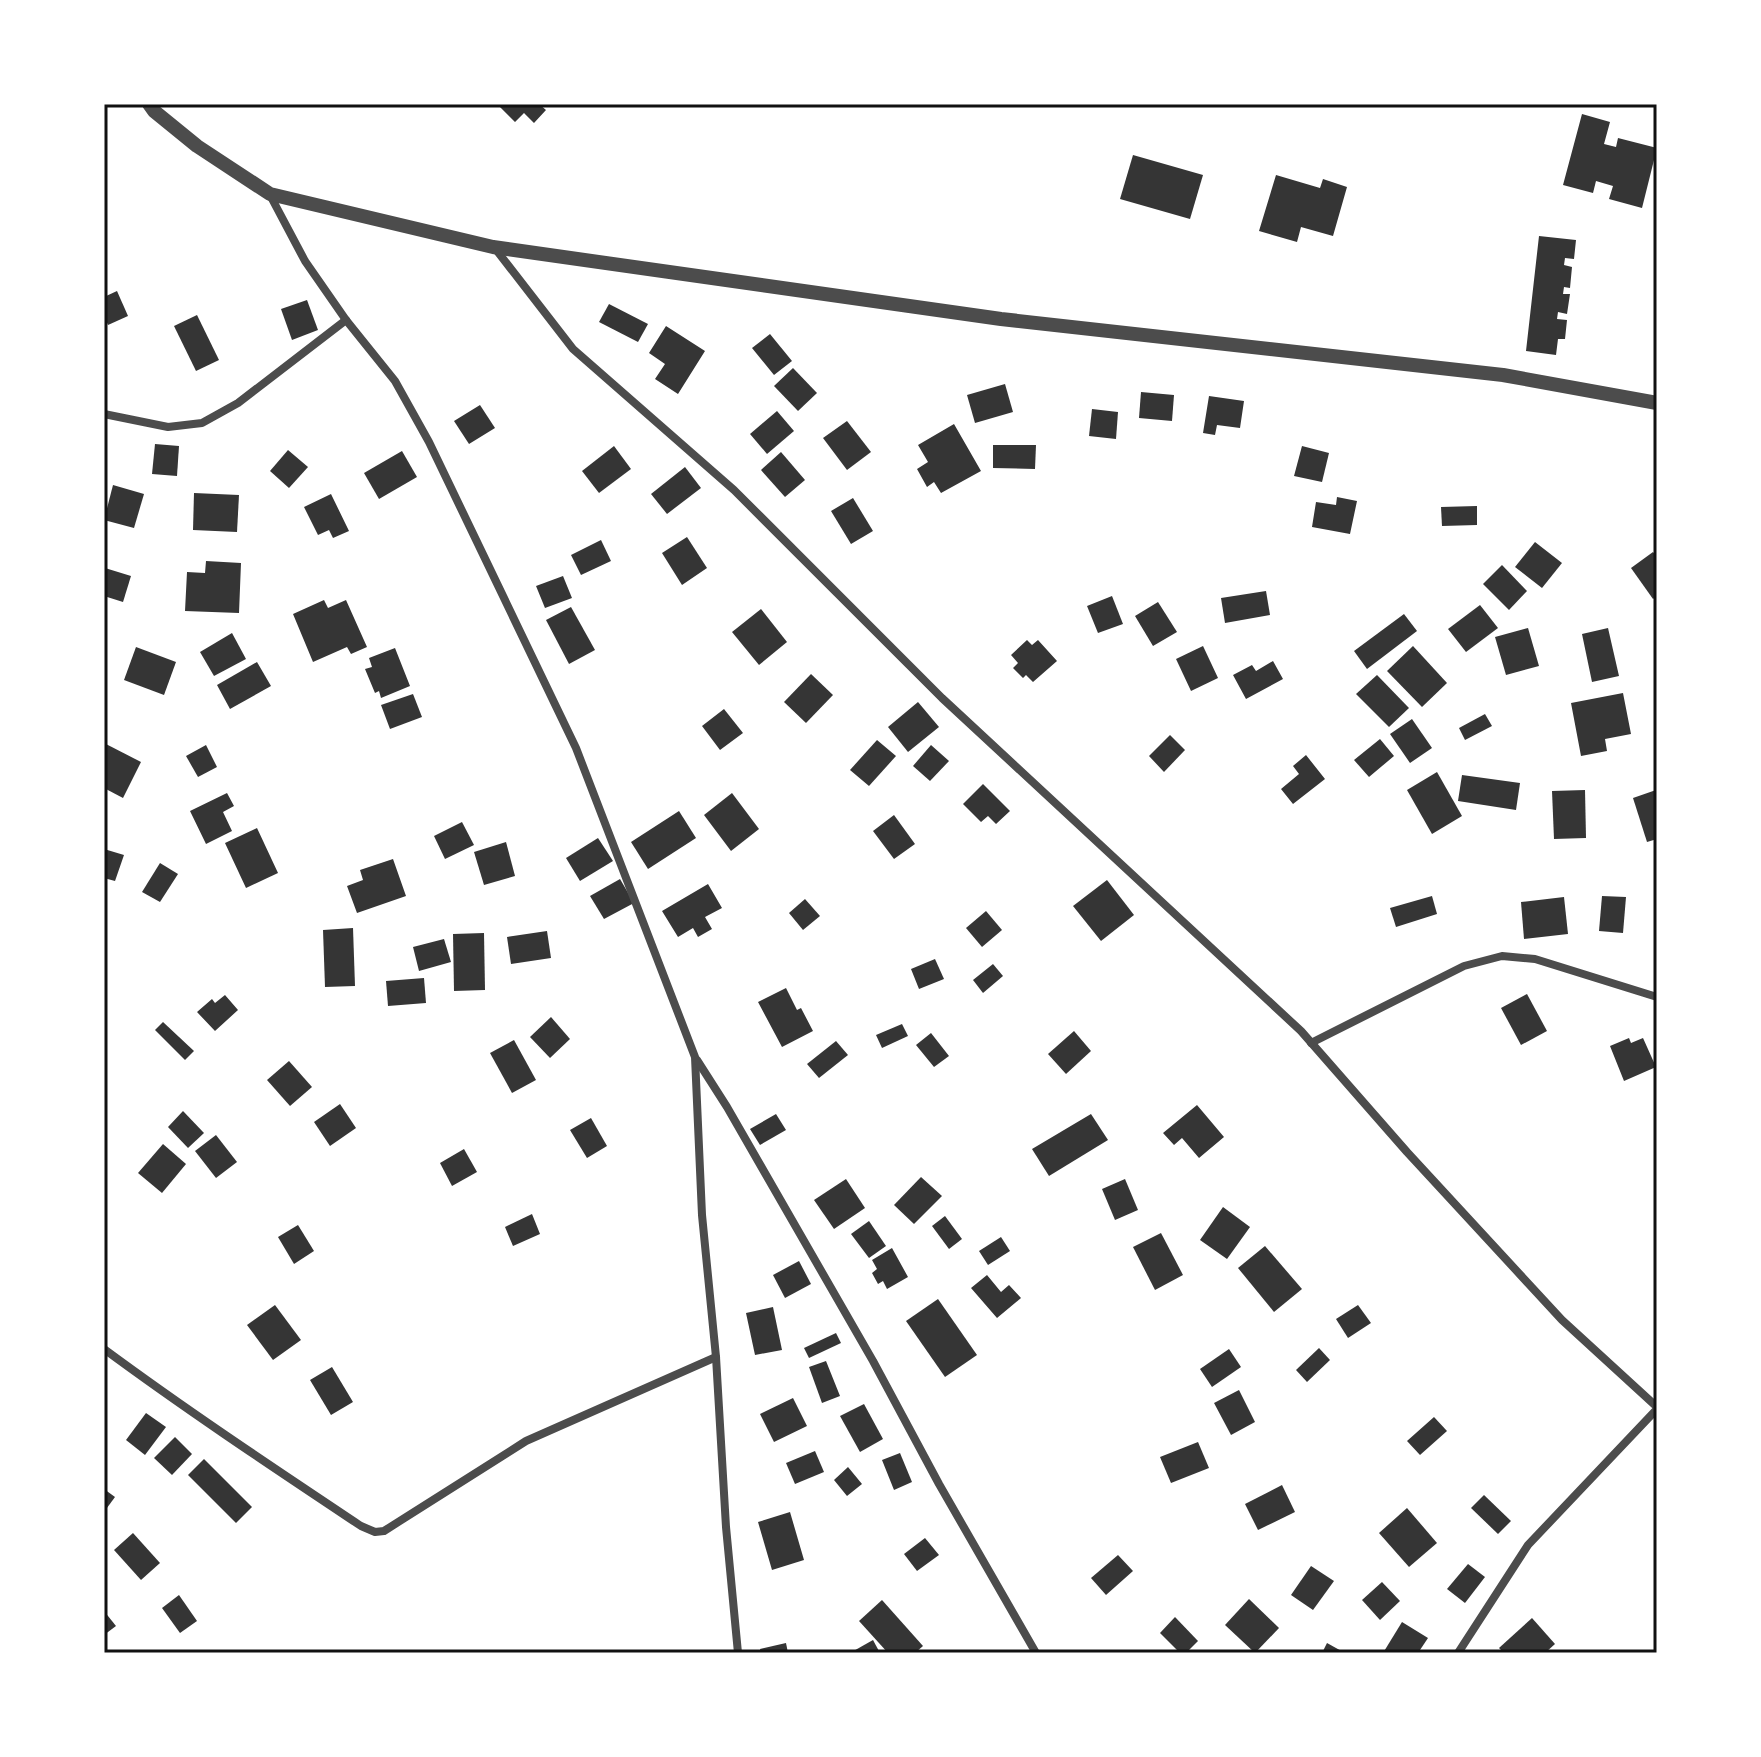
<svg xmlns="http://www.w3.org/2000/svg" width="1761" height="1757" font-family="Figtree,sans-serif">
  <rect width="100%" height="100%" fill="#fff"/>
  <!-- building -->
  <g fill="#353535">
    <path d="M497,104H539L546,110L534,123L524,113L515,122Z"/>
    <path d="M1582,114L1610,122L1604,144L1616,147L1618,138L1657,148L1642,208L1609,199L1613,186L1596,181L1593,193L1563,185Z"/>
    <path d="M1133,155L1203,175L1190,219L1120,199Z"/>
    <path d="M1276,175L1320,188L1323,179L1347,187L1333,236L1301,227L1297,242L1259,231Z"/>
    <path d="M1539,236L1576,240L1574,259L1565,258L1564,265L1572,267L1570,288L1564,287L1563,294H1570L1567,314L1558,312L1557,319L1567,320L1565,339H1558L1556,355L1526,351Z"/>
    <path d="M117,291L128,316L108,325L104,316V297Z"/>
    <path d="M307,300L318,330L292,340L281,309Z"/>
    <path d="M609,304L648,324L638,342L599,322Z"/>
    <path d="M197,315L219,360L196,371L174,326Z"/>
    <path d="M666,326L705,351L678,394L655,379L665,364L649,353Z"/>
    <path d="M770,334L792,361L774,375L752,348Z"/>
    <path d="M793,368L817,393L798,411L774,386Z"/>
    <path d="M1005,384L1013,412L975,423L967,395Z"/>
    <path d="M1141,392L1174,395L1172,421L1139,418Z"/>
    <path d="M1209,396L1244,401L1240,428L1217,425L1215,435L1203,433Z"/>
    <path d="M480,405L495,428L469,444L454,421Z"/>
    <path d="M1092,409L1118,412L1116,439L1089,436Z"/>
    <path d="M777,411L794,431L767,454L750,434Z"/>
    <path d="M847,421L871,452L847,470L823,438Z"/>
    <path d="M954,424L981,471L941,493L934,482L927,487L917,469L928,462L918,445Z"/>
    <path d="M155,444L179,446L177,476L152,474Z"/>
    <path d="M993,445H1036L1035,469L993,468Z"/>
    <path d="M614,446L631,469L599,493L582,471Z"/>
    <path d="M1302,446L1329,453L1322,482L1294,476Z"/>
    <path d="M288,450L308,467L289,488L270,471Z"/>
    <path d="M402,451L417,477L379,499L364,473Z"/>
    <path d="M781,452L805,480L785,497L761,470Z"/>
    <path d="M685,467L701,488L667,514L651,494Z"/>
    <path d="M113,485L144,494L134,528L104,520Z"/>
    <path d="M194,493L239,495L237,532L193,530Z"/>
    <path d="M331,494L349,531L333,538L329,530L318,535L304,507Z"/>
    <path d="M1337,497L1357,501L1350,534L1312,527L1316,502L1336,505Z"/>
    <path d="M853,498L873,531L851,544L831,511Z"/>
    <path d="M1477,506V525L1442,526L1441,507Z"/>
    <path d="M687,537L707,568L682,585L662,553Z"/>
    <path d="M601,540L611,561L581,575L571,555Z"/>
    <path d="M1535,542L1562,563L1542,588L1515,567Z"/>
    <path d="M1653,552L1657,557V596L1653,599L1631,568Z"/>
    <path d="M206,561L241,563L239,613L185,611L187,572L205,573Z"/>
    <path d="M1502,565L1527,591L1509,610L1483,584Z"/>
    <path d="M105,568L131,576L123,602L104,596Z"/>
    <path d="M563,576L572,598L545,608L536,586Z"/>
    <path d="M1266,591L1270,615L1225,623L1221,598Z"/>
    <path d="M1112,596L1123,624L1098,633L1087,606Z"/>
    <path d="M324,600L328,608L346,600L367,647L351,654L347,647L313,662L293,614Z"/>
    <path d="M1158,602L1177,632L1153,646L1135,616Z"/>
    <path d="M1480,605L1498,628L1466,652L1448,629Z"/>
    <path d="M571,607L595,650L569,664L546,620Z"/>
    <path d="M761,609L787,642L759,665L732,632Z"/>
    <path d="M1404,614L1417,631L1367,669L1354,651Z"/>
    <path d="M1528,628L1539,666L1506,675L1495,637Z"/>
    <path d="M1608,628L1619,676L1592,682L1582,634Z"/>
    <path d="M232,633L246,659L214,676L200,652Z"/>
    <path d="M1027,640L1032,645L1038,640L1057,661L1033,682L1026,675L1023,678L1013,668L1018,663L1011,655Z"/>
    <path d="M1203,646L1218,678L1191,691L1176,659Z"/>
    <path d="M1413,646L1447,683L1422,707L1387,671Z"/>
    <path d="M136,647L176,662L164,695L124,680Z"/>
    <path d="M395,648L410,686L381,698L379,691L375,693L365,669L372,667L369,658Z"/>
    <path d="M1273,661L1283,679L1246,699L1233,675L1252,665L1256,671Z"/>
    <path d="M257,662L271,686L230,709L217,685Z"/>
    <path d="M811,674L833,695L806,723L784,702Z"/>
    <path d="M1377,675L1409,708L1389,727L1356,694Z"/>
    <path d="M1623,693L1631,734L1605,739L1607,751L1581,756L1571,703Z"/>
    <path d="M413,694L422,717L390,729L381,705Z"/>
    <path d="M918,702L939,727L908,752L888,727Z"/>
    <path d="M724,709L743,733L720,750L702,726Z"/>
    <path d="M1485,714L1492,726L1465,740L1459,728Z"/>
    <path d="M1412,719L1432,748L1410,763L1390,734Z"/>
    <path d="M1170,735L1185,750L1164,772L1149,756Z"/>
    <path d="M1380,739L1394,756L1369,777L1354,760Z"/>
    <path d="M877,740L896,756L869,786L850,770Z"/>
    <path d="M104,743L141,762L123,798L104,788Z"/>
    <path d="M206,745L217,767L198,777L186,756Z"/>
    <path d="M931,745L949,761L930,781L913,766Z"/>
    <path d="M1306,755L1325,779L1293,804L1281,789L1299,774L1293,766Z"/>
    <path d="M1437,772L1462,816L1432,834L1407,790Z"/>
    <path d="M1462,775L1520,783L1516,810L1458,801Z"/>
    <path d="M983,784L1010,811L996,824L988,816L981,822L963,804Z"/>
    <path d="M1585,790L1586,838L1554,839L1552,791Z"/>
    <path d="M1656,790L1657,839L1647,842L1633,798Z"/>
    <path d="M227,793L234,806L223,812L232,831L206,844L190,811Z"/>
    <path d="M732,793L759,829L731,851L704,815Z"/>
    <path d="M679,811L696,838L648,869L631,842Z"/>
    <path d="M894,815L915,844L894,859L873,831Z"/>
    <path d="M462,822L474,845L445,859L434,836Z"/>
    <path d="M257,828L278,873L246,888L225,843Z"/>
    <path d="M598,838L613,861L580,881L566,858Z"/>
    <path d="M506,842L515,876L484,885L474,852Z"/>
    <path d="M104,849L124,855L115,881L104,878Z"/>
    <path d="M393,859L406,896L357,913L347,886L363,880L360,870Z"/>
    <path d="M160,863L178,874L160,902L142,892Z"/>
    <path d="M620,879L634,903L604,919L590,896Z"/>
    <path d="M1107,880L1134,915L1101,941L1073,906Z"/>
    <path d="M708,884L722,908L705,917L712,929L698,937L693,928L678,937L662,911Z"/>
    <path d="M1432,896L1437,914L1396,927L1390,908Z"/>
    <path d="M1602,896L1626,897L1623,933L1599,931Z"/>
    <path d="M1564,897L1568,934L1524,939L1521,902Z"/>
    <path d="M805,899L820,916L803,930L789,913Z"/>
    <path d="M986,911L1002,930L982,947L966,928Z"/>
    <path d="M353,928L355,986L325,987L323,930Z"/>
    <path d="M547,931L551,958L511,964L507,937Z"/>
    <path d="M484,933L485,990L454,991L453,934Z"/>
    <path d="M444,939L451,962L419,971L413,947Z"/>
    <path d="M935,959L944,979L919,989L911,969Z"/>
    <path d="M993,964L1003,976L983,993L973,980Z"/>
    <path d="M424,978L426,1003L388,1006L386,981Z"/>
    <path d="M786,988L797,1010L801,1008L813,1031L782,1047L758,1002Z"/>
    <path d="M1527,994L1547,1031L1521,1045L1501,1008Z"/>
    <path d="M225,995L238,1010L215,1031L197,1012L212,999L215,1003Z"/>
    <path d="M551,1017L570,1039L550,1058L530,1037Z"/>
    <path d="M163,1022L194,1051L185,1060L155,1030Z"/>
    <path d="M902,1024L908,1036L882,1048L876,1035Z"/>
    <path d="M1074,1031L1091,1051L1066,1074L1048,1054Z"/>
    <path d="M931,1033L949,1056L934,1067L916,1045Z"/>
    <path d="M1629,1038L1631,1043L1643,1038L1656,1067L1624,1081L1610,1046Z"/>
    <path d="M514,1040L536,1080L512,1093L490,1053Z"/>
    <path d="M836,1041L848,1055L819,1078L807,1064Z"/>
    <path d="M289,1061L312,1087L290,1106L267,1080Z"/>
    <path d="M340,1104L356,1128L330,1146L314,1122Z"/>
    <path d="M1197,1105L1224,1137L1199,1158L1182,1138L1174,1145L1163,1133Z"/>
    <path d="M183,1111L204,1133L188,1148L168,1127Z"/>
    <path d="M776,1114L786,1130L760,1145L750,1129Z"/>
    <path d="M1091,1114L1108,1140L1049,1176L1032,1149Z"/>
    <path d="M591,1118L607,1146L587,1158L570,1130Z"/>
    <path d="M216,1135L237,1162L216,1178L195,1151Z"/>
    <path d="M163,1144L186,1164L162,1193L138,1173Z"/>
    <path d="M464,1149L477,1172L452,1186L440,1163Z"/>
    <path d="M921,1177L942,1196L914,1224L894,1205Z"/>
    <path d="M846,1179L865,1208L834,1229L814,1200Z"/>
    <path d="M1125,1179L1138,1210L1115,1220L1102,1189Z"/>
    <path d="M1223,1207L1250,1227L1227,1259L1200,1240Z"/>
    <path d="M532,1214L540,1234L513,1246L505,1227Z"/>
    <path d="M945,1216L962,1239L949,1249L932,1226Z"/>
    <path d="M869,1221L886,1246L869,1258L851,1234Z"/>
    <path d="M298,1225L314,1251L294,1264L278,1237Z"/>
    <path d="M1161,1233L1183,1275L1155,1290L1133,1247Z"/>
    <path d="M1001,1237L1010,1251L988,1265L979,1251Z"/>
    <path d="M1265,1246L1302,1289L1274,1312L1238,1268Z"/>
    <path d="M892,1248L908,1277L887,1289L883,1281L878,1284L872,1273L877,1269L872,1260Z"/>
    <path d="M799,1261L811,1284L785,1298L773,1275Z"/>
    <path d="M987,1275L1001,1292L1009,1285L1021,1298L997,1318L971,1288Z"/>
    <path d="M938,1299L977,1355L945,1377L906,1321Z"/>
    <path d="M275,1305L301,1340L273,1360L247,1325Z"/>
    <path d="M1358,1305L1371,1323L1348,1338L1336,1319Z"/>
    <path d="M773,1307L782,1350L755,1355L746,1313Z"/>
    <path d="M836,1333L841,1343L809,1358L804,1348Z"/>
    <path d="M1319,1348L1330,1360L1307,1382L1296,1370Z"/>
    <path d="M1229,1349L1241,1367L1212,1387L1200,1369Z"/>
    <path d="M826,1361L840,1396L822,1403L809,1367Z"/>
    <path d="M332,1367L353,1402L331,1415L310,1380Z"/>
    <path d="M1239,1390L1255,1422L1231,1435L1214,1403Z"/>
    <path d="M793,1398L807,1426L774,1442L760,1414Z"/>
    <path d="M864,1404L883,1439L860,1452L840,1416Z"/>
    <path d="M146,1413L166,1427L145,1455L126,1440Z"/>
    <path d="M1434,1417L1447,1431L1420,1455L1407,1441Z"/>
    <path d="M175,1437L192,1454L172,1475L154,1458Z"/>
    <path d="M1198,1442L1209,1468L1171,1483L1160,1457Z"/>
    <path d="M815,1451L824,1472L795,1484L786,1463Z"/>
    <path d="M900,1453L912,1482L894,1490L882,1460Z"/>
    <path d="M204,1459L252,1507L236,1523L188,1475Z"/>
    <path d="M848,1467L862,1484L847,1496L834,1480Z"/>
    <path d="M1282,1485L1295,1512L1258,1530L1245,1504Z"/>
    <path d="M104,1489L115,1497L104,1512Z"/>
    <path d="M1484,1495L1511,1521L1498,1534L1471,1508Z"/>
    <path d="M1407,1508L1437,1543L1409,1567L1379,1533Z"/>
    <path d="M790,1512L804,1560L772,1570L758,1522Z"/>
    <path d="M133,1533L160,1563L141,1580L114,1550Z"/>
    <path d="M925,1538L939,1555L917,1571L904,1554Z"/>
    <path d="M1118,1555L1133,1571L1106,1595L1091,1578Z"/>
    <path d="M1468,1564L1485,1577L1465,1603L1447,1589Z"/>
    <path d="M1311,1566L1334,1581L1313,1610L1291,1595Z"/>
    <path d="M1382,1582L1400,1601L1380,1620L1362,1600Z"/>
    <path d="M179,1595L197,1621L180,1633L162,1608Z"/>
    <path d="M1249,1599L1279,1628L1255,1653L1225,1625Z"/>
    <path d="M882,1600L923,1646L915,1653H888L859,1621Z"/>
    <path d="M104,1611L116,1626L104,1635Z"/>
    <path d="M1175,1617L1198,1641L1186,1653H1180L1160,1633Z"/>
    <path d="M1532,1618L1555,1644L1545,1653H1504L1499,1648Z"/>
    <path d="M1402,1622L1428,1638L1418,1653H1383Z"/>
    <path d="M873,1640L880,1653H850Z"/>
    <path d="M786,1643L788,1653H761L760,1649Z"/>
    <path d="M1327,1643L1345,1653H1322Z"/>
  </g>
  <g fill="none" stroke-linecap="round" stroke-linejoin="round">
    <!-- minor -->
    <g stroke="#4c4c4c" stroke-width="8">
      <path d="M270,195L305,261L346,320L395,381L429,442L576,748L695,1057L702,1215L716,1357L726,1527L738,1653"/>
      <path d="M494,247L573,349L734,490L942,698L1301,1031L1407,1152L1562,1320L1657,1407"/>
      <path d="M104,414L168,427L202,423L238,403L346,320"/>
      <path d="M1311,1043L1464,966L1502,956L1535,959L1657,997"/>
      <path d="M697,1060L727,1107L873,1361L939,1484L1036,1653"/>
      <path d="M104,1349C188,1411 274,1468 361,1526L375,1532L384,1531L526,1441L716,1357"/>
      <path d="M1458,1653L1528,1545L1657,1409"/>
    </g>
    <!-- tertiary -->
    <path stroke="#4c4c4c" stroke-width="14" d="M149,104L154,111L197,146L270,194L493,247L1001,319L1503,375L1657,403"/>
  </g>
  <!-- border -->
  <rect width="1761" height="1757" fill="none" stroke="#ffffff" stroke-width="212"/>
  <rect x="106" y="106" width="1549" height="1545" fill="none" stroke="#111" stroke-width="3"/>
</svg>
